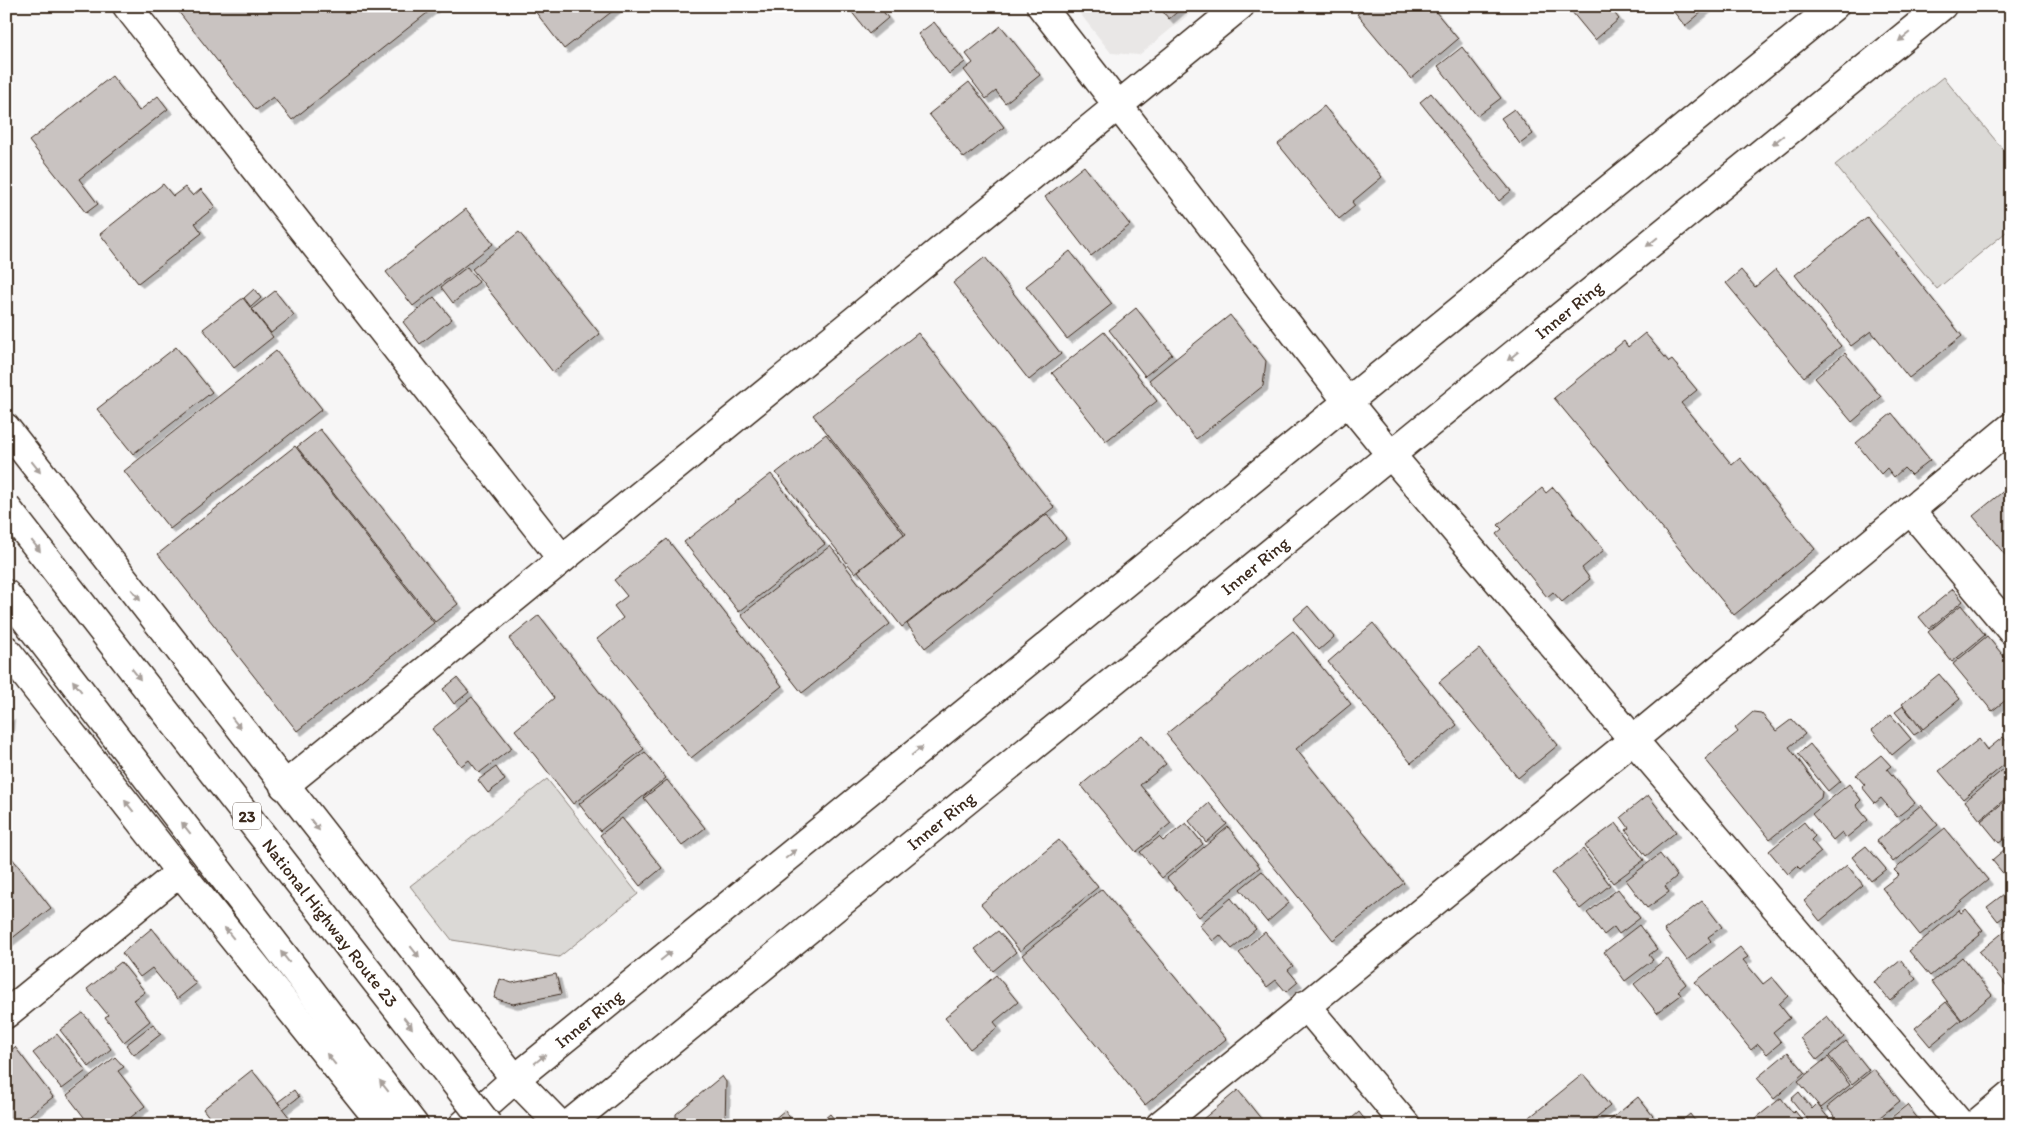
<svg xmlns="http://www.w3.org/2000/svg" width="2017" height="1131" font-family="Itim,sans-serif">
  <defs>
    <filter id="shadow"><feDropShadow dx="4.5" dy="4.5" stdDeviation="0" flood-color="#0004"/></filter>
  </defs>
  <rect width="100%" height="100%" fill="#f7f6f6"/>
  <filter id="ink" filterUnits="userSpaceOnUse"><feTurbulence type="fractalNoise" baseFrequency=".02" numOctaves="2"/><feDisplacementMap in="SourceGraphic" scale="10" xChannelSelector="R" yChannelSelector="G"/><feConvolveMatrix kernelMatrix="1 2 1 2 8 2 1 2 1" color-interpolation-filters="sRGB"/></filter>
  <g filter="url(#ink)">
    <!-- built -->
    <path fill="#e9e7e6" d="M1074,6H1199L1139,55L1111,53Z"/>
    <!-- green -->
    <g fill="#dbd9d6" stroke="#8b827a">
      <path d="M1943,77L2011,159V228L1937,289L1835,165Z"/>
      <path d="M547,779L638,894L559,957L452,940L410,886Z"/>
    </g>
    <!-- building -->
    <g fill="#c9c3c1" stroke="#3b2a1e" filter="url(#shadow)">
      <path d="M174,6H436L292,120L273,97L256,110Z"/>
      <path d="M531,6H619L564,49Z"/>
      <path d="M847,6H879L888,18L869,34Z"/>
      <path d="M1158,6H1184L1169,19Z"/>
      <path d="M1367,6H1431L1458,39L1411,79L1357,14Z"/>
      <path d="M1567,6H1609L1619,19L1595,40Z"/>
      <path d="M1669,6H1709L1685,26Z"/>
      <path d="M934,22L965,62L949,74L918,34Z"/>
      <path d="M1001,26L1040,75L1005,103L996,91L986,99L964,70L973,63L966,54Z"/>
      <path d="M1462,47L1501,98L1477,116L1438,66Z"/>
      <path d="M112,76L139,111L158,96L168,109L79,179L98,204L86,213L29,141Z"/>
      <path d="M969,82L1004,127L964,158L929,114Z"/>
      <path d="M1431,93L1511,191L1499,201L1420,102Z"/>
      <path d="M1324,106L1382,177L1352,202L1355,206L1339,219L1278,144Z"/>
      <path d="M1514,109L1533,134L1520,144L1501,118Z"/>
      <path d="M1084,166L1130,225L1091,256L1045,197Z"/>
      <path d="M163,184L173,196L185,187L193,196L201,189L215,207L195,223L202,233L138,283L100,234Z"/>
      <path d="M466,209L493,244L413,306L386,272Z"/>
      <path d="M1867,217L1962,336L1909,378L1871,331L1851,346L1795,275Z"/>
      <path d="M519,232L600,334L553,372L472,269Z"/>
      <path d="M1070,251L1112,304L1067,339L1026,286Z"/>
      <path d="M985,257L1061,354L1029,380L953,283Z"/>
      <path d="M467,267L479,282L453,303L441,287Z"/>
      <path d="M1776,269L1841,346L1804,377L1726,283L1741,270L1755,287Z"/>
      <path d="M254,289L261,298L251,307L244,298Z"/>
      <path d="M275,291L294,315L271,333L252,309Z"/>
      <path d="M434,297L452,319L420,344L403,322Z"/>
      <path d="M243,298L273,337L234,368L203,329Z"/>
      <path d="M1136,308L1172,354L1145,376L1109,330Z"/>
      <path d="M1230,315L1266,361L1263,386L1196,439L1149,380Z"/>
      <path d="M1104,332L1157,401L1106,441L1052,373Z"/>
      <path d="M918,333L1054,507L902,627L858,571L906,534L813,415Z"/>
      <path d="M1645,333L1669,362L1672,360L1697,390L1681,403L1732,465L1740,458L1815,549L1734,615L1554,398L1624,341L1628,347Z"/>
      <path d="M176,347L212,392L133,454L97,409Z"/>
      <path d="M276,351L322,409L170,529L124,471Z"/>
      <path d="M1845,353L1881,397L1852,422L1815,378Z"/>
      <path d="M1892,413L1930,460L1911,475L1904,468L1894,477L1887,468L1881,474L1856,443Z"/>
      <path d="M320,429L458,604L435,622L297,447Z"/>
      <path d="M826,434L904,534L855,573L776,473Z"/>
      <path d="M295,446L434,623L297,731L158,554Z"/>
      <path d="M771,474L825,544L739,612L684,542Z"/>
      <path d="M2011,485V562L1973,516Z"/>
      <path d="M1553,487L1604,550L1582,568L1590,579L1562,602L1553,592L1547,597L1496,534L1502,529L1498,525L1542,488L1546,493Z"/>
      <path d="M1047,514L1066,538L925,648L907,624Z"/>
      <path d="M667,539L782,686L691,758L597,639L623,618L614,606L627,596L614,580Z"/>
      <path d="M830,546L890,624L802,693L741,615Z"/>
      <path d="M1953,589L1963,601L1929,629L1919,617Z"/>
      <path d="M1961,605L1985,635L1952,662L1928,632Z"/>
      <path d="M1308,606L1334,637L1319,650L1293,619Z"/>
      <path d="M539,615L644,749L573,804L515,730L554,698L509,639Z"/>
      <path d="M1373,623L1457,725L1411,763L1328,662Z"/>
      <path d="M1293,631L1351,704L1296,749L1404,883L1333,940L1166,734Z"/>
      <path d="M1987,636L2011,665V696L1992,711L1953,664Z"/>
      <path d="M1479,649L1558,745L1518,778L1439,682Z"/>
      <path d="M1939,674L1960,699L1923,729L1902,704Z"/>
      <path d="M457,678L469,692L454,704L443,689Z"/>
      <path d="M472,697L512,748L479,773L469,760L461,766L432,729Z"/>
      <path d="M1903,706L1922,730L1914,735L1895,712Z"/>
      <path d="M1753,712L1761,713L1776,731L1792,719L1805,734L1789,747L1822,792L1821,798L1770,839L1705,759L1738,732L1735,728Z"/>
      <path d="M10,715L6,755V718Z"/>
      <path d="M1891,715L1911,739L1892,755L1872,730Z"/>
      <path d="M1142,735L1166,764L1140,785L1171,823L1136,852L1081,785Z"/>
      <path d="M2003,737L2011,746V759L1963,799L1939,771L1979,739L1987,750Z"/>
      <path d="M1810,744L1840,781L1828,791L1798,754Z"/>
      <path d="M645,752L666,778L600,831L579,804Z"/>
      <path d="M1881,755L1891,766L1887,769L1915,803L1897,817L1881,798L1875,803L1862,787L1865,785L1856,775Z"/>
      <path d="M2011,763V794L1980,820L1965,801Z"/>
      <path d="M496,767L505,780L488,793L478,780Z"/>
      <path d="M667,780L705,828L682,846L644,798Z"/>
      <path d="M1849,784L1861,800L1856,805L1868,820L1846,838L1842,832L1833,840L1812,814Z"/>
      <path d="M1648,795L1676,832L1646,856L1626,830L1629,828L1621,817Z"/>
      <path d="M2011,796V834L1999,843L1981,821Z"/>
      <path d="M1209,803L1227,824L1206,842L1189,821Z"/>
      <path d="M1921,805L1938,825L1893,862L1877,841Z"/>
      <path d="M622,818L662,868L640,886L600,835Z"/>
      <path d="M1804,822L1815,836L1811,840L1821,852L1800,869L1797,866L1788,874L1769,851Z"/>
      <path d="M1186,823L1203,844L1162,878L1140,852L1159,837L1163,841Z"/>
      <path d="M1616,823L1644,860L1613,883L1585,846Z"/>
      <path d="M1228,827L1260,867L1199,917L1167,878Z"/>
      <path d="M1945,828L1988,880L1920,935L1882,888L1899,875L1894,870Z"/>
      <path d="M1059,840L1098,887L1020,951L981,904Z"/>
      <path d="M2011,844V883L1992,860Z"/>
      <path d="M1866,846L1886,869L1871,881L1852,857Z"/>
      <path d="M1583,849L1610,885L1580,909L1552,873Z"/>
      <path d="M1660,854L1677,876L1665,886L1669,892L1647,908L1626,880Z"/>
      <path d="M12,858L51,908L6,943V863Z"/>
      <path d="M1847,865L1863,885L1820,921L1804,901Z"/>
      <path d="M1262,871L1289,903L1267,922L1240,889Z"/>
      <path d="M1102,889L1226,1039L1145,1105L1022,955Z"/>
      <path d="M1618,889L1640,918L1619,934L1614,927L1604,935L1587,913Z"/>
      <path d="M2004,894L2011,902V911L1998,921L1987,907Z"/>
      <path d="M1231,898L1256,929L1232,949L1220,935L1213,941L1199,925Z"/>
      <path d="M1702,901L1722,927L1708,937L1711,941L1687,960L1664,930Z"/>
      <path d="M1966,909L1983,930L1979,933L1980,935L1930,976L1909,951L1959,910L1961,913Z"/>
      <path d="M1639,925L1657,949L1649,955L1653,960L1625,981L1604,952Z"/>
      <path d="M2011,926V991L1979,952Z"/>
      <path d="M152,928L196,984L177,999L152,968L140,977L122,953Z"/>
      <path d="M998,931L1016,952L993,971L975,949Z"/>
      <path d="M1265,932L1293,966L1288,970L1298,982L1286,992L1276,980L1267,987L1239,953Z"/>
      <path d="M1740,947L1748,957L1743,960L1763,984L1772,977L1788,996L1779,1004L1790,1018L1773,1032L1781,1042L1767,1054L1758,1044L1751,1050L1695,982Z"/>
      <path d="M1962,957L1992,995L1962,1020L1932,982Z"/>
      <path d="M1667,958L1686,984L1678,991L1681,995L1657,1013L1634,984Z"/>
      <path d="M1901,960L1916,979L1890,1001L1874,982Z"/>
      <path d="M121,962L145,992L134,1000L150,1021L124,1042L105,1017L108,1015L87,989Z"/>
      <path d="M556,974L561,994L513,1004L494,998L500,979L512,983Z"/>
      <path d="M996,975L1018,1002L994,1022L998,1027L970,1049L945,1018Z"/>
      <path d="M1946,1002L1961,1020L1930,1046L1915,1028Z"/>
      <path d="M83,1013L111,1049L89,1067L60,1030Z"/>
      <path d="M1827,1016L1844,1037L1817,1060L1800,1038Z"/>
      <path d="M153,1024L161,1034L134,1055L126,1045Z"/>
      <path d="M57,1034L86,1071L62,1089L33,1053Z"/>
      <path d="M1846,1041L1869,1070L1852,1084L1829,1056Z"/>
      <path d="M15,1047L53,1097L17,1125H6V1054Z"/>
      <path d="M1788,1052L1805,1072L1774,1099L1757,1078Z"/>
      <path d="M115,1057L124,1067L118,1071L145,1106L121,1125H90L67,1095Z"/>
      <path d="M1828,1057L1850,1085L1821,1108L1798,1081Z"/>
      <path d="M1874,1069L1900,1101L1870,1125H1841L1827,1107Z"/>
      <path d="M252,1070L293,1122L289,1125H215L203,1109Z"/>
      <path d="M1583,1074L1610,1106L1587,1125H1536L1530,1117Z"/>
      <path d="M722,1076L726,1082L725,1123L723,1125H676V1114Z"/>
      <path d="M294,1090L299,1097L283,1109L278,1102Z"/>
      <path d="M1238,1090L1266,1125H1197V1124Z"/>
      <path d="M1799,1092L1812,1109L1817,1104L1834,1125H1812L1791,1099Z"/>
      <path d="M1638,1097L1660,1125H1604Z"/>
      <path d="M1781,1098L1793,1113L1795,1111L1806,1125H1762L1756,1118Z"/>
      <path d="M1907,1105L1923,1125H1882Z"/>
      <path d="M785,1110L790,1118L782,1125H767Z"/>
      <path d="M1359,1112L1369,1125H1344Z"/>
      <path d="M830,1114L839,1125H817Z"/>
      <path d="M1690,1114L1698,1125H1681L1679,1123Z"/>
      <path d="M333,1117L335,1125H316L314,1118Z"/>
    </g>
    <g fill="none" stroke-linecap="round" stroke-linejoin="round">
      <defs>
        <g id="minor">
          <path d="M127,6L562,559"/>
          <path d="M6,428L515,1079"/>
          <path d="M1391,455L1961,1125"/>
          <path d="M1910,510L2011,630"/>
          <path d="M6,650L180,872L383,1125"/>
          <path d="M284,786L1240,6"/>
          <path d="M1305,1005L1406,1125"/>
          <path d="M6,1014L180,872"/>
          <path d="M1160,1125L1633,740L2011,427"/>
          <path d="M1975,1125L2011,1095"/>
        </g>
        <path id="tertiary" d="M1041,6L1347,401L1391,455"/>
        <g id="primary">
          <path d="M463,1125L515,1079L1834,6"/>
          <path d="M568,1125L1942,6"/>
        </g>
        <g id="trunk">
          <path d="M6,594L414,1125"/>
          <path d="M515,1079L560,1125"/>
        </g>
      </defs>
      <!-- minor casing -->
      <use href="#minor" stroke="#3b2a1e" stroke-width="31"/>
      <!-- tertiary casing -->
      <use href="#tertiary" stroke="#3b2a1e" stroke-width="31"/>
      <!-- primary casing -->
      <use href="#primary" stroke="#3b2a1e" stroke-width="31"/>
      <!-- trunk casing -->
      <use href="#trunk" stroke="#3b2a1e" stroke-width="31"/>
      <!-- minor -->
      <use href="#minor" stroke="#fff" stroke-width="28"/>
      <!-- tertiary -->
      <use href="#tertiary" stroke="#fff" stroke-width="28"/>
      <!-- primary -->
      <use href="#primary" stroke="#fff" stroke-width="28"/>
      <!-- trunk -->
      <use href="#trunk" stroke="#fff" stroke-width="28"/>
      <defs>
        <path id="trunk-bridge" d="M6,507L488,1125"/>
      </defs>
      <!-- trunk-bridge casing -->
      <use href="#trunk-bridge" stroke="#3b2a1e" stroke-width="31" stroke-linecap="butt"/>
      <!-- trunk-bridge -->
      <use href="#trunk-bridge" stroke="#fff" stroke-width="28"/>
    </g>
    <!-- one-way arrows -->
    <defs><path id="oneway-solid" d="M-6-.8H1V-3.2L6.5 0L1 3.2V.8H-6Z" transform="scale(1.25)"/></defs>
    <g fill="#a79f9a">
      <use href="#oneway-solid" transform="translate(1904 37) rotate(141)"/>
      <use href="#oneway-solid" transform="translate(1778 140) rotate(141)"/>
      <use href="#oneway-solid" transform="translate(1652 242) rotate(141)"/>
      <use href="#oneway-solid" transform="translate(1513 356) rotate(141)"/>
      <use href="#oneway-solid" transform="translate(36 467) rotate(52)"/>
      <use href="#oneway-solid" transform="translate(36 546) rotate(52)"/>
      <use href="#oneway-solid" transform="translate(136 595) rotate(52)"/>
      <use href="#oneway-solid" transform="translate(136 674) rotate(52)"/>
      <use href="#oneway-solid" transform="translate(77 686) rotate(-128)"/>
      <use href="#oneway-solid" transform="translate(236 723) rotate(52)"/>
      <use href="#oneway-solid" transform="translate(917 751) rotate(-39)"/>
      <use href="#oneway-solid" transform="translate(129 806) rotate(-128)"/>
      <use href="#oneway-solid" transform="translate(315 825) rotate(52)"/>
      <use href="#oneway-solid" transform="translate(186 828) rotate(-128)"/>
      <use href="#oneway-solid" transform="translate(791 854) rotate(-39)"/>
      <use href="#oneway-solid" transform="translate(229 933) rotate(-129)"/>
      <use href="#oneway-solid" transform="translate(415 952) rotate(52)"/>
      <use href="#oneway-solid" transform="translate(666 956) rotate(-39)"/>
      <use href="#oneway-solid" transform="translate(285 957) rotate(-128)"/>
      <use href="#oneway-solid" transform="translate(408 1023) rotate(52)"/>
      <use href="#oneway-solid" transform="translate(331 1059) rotate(-129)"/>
      <use href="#oneway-solid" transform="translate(540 1059) rotate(-39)"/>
      <use href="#oneway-solid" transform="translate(384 1086) rotate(-128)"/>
    </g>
  </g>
  <g text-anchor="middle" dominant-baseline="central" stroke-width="4" stroke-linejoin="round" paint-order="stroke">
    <!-- shield labels -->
    <rect fill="#fff" stroke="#766a62" stroke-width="1" x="233" y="802.5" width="28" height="27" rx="4"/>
    <g font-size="16" font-weight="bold" fill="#3b2a1e">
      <text x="247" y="816">23</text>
    </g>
    <!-- street labels -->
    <g font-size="18" fill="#3b2a1e" stroke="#fff">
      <text transform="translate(1569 310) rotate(-39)">Inner Ring</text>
      <text transform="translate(1255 566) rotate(-39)">Inner Ring</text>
      <text transform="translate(941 821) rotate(-39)">Inner Ring</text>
      <text transform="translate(330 923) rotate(52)">National Highway Route 23</text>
      <text transform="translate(589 1019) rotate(-39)">Inner Ring</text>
    </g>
  </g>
  <!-- margin -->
  <rect width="2017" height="1131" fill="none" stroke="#fff" stroke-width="25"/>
  <rect x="12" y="12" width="1992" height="1106" fill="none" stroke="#3b2a1e" stroke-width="2" filter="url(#ink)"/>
</svg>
